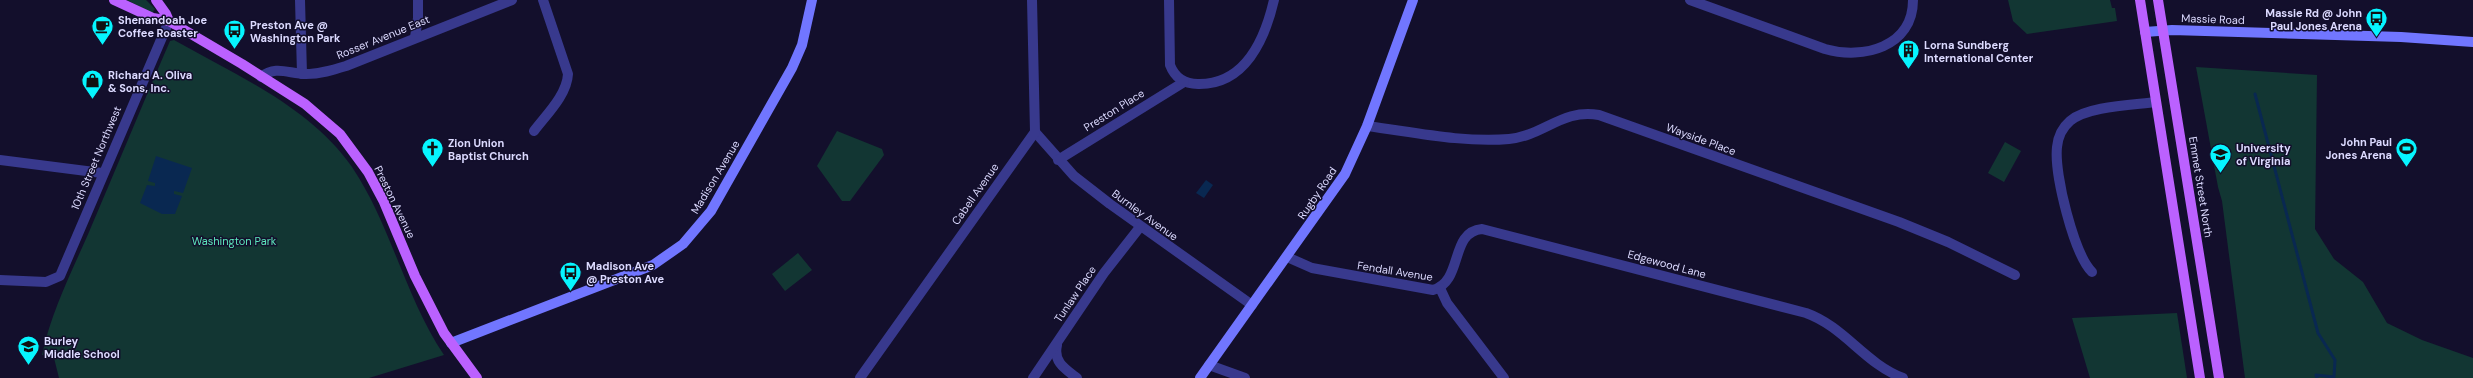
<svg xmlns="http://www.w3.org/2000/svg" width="2473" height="378" font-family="'DM Sans',sans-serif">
  <rect width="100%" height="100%" fill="#130f2c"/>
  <!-- green -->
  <g fill="#123633">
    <path d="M127,0H146L155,9L152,13Z"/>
    <path d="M2008,0H2110L2112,8H2115L2117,21L2027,34L2013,21Z"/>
    <path d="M174,40C236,75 310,107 352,167C391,225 405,297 444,355L369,378H59L53,354L42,355C51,312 72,271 89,232C116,169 142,105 170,41Z"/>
    <path d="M2196,67L2317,75L2315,229L2334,259L2363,282L2387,323L2422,340L2473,358V378H2245L2222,201L2218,187Z"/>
    <path d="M837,131L882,149L884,155L850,201H842L817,166Z"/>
    <path d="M2005,142L2021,151L2004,182L1988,173Z"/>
    <path d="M798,253L812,270L785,291L772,274Z"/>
    <path d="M2177,313L2187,378H2090L2072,318Z"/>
  </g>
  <!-- water -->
  <g fill="#092851">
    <path d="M156,156L192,168L183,193L174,191V194L182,196L175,214H162L140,203L147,185L155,186V183L148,181Z"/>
    <path d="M1206,180L1213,185L1204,198L1196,193Z"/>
  </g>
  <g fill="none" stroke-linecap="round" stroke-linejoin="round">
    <!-- stream -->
    <path stroke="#092851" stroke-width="3" d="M2255,94L2318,333L2335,360L2334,377L2316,375L2317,378"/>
    <!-- street -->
    <g stroke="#38398d" stroke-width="10">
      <path d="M300,0L302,74"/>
      <path d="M1169,0L1170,65C1175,78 1184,84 1198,84C1245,85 1265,39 1274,0"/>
      <path d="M1690,0L1825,49C1863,60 1913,47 1913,0"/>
      <path d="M415,37L418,18V0"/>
      <path d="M261,77C276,65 289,74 306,74C320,74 333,70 346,66L512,0"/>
      <path d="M1367,126C1413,132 1463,143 1509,139C1543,136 1563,108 1599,115L1899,222L1948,242L2015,275"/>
      <path d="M534,131C546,115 567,95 568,74L543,0"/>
      <path d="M1035,132L1074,176L1110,204L1252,305"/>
      <path d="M0,160L102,173"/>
      <path d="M1058,160L1184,82"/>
      <path d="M1287,257L1312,268L1433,290C1464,281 1449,232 1482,229L1806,313C1845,327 1864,363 1903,378"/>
      <path d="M2092,272C2074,254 2054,174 2057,147C2058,137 2063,127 2070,121C2087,106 2134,105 2156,102"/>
      <path d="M0,280L46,282L60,276L169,21"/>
      <path d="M1440,288L1447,303L1504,378"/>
      <path d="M1057,345C1053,362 1065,369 1077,378"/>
      <path d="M1209,365L1245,378"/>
      <path d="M860,378L1035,132L1032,0"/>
      <path d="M1033,378L1104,273L1140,227"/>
    </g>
    <!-- secondary -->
    <g stroke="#7176ff" stroke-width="10">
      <path d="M2145,32L2172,30L2401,37L2473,42"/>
      <path d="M451,343L653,265L683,244L711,211L792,68L802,45L812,0"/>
      <path d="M1200,378L1345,174L1367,126L1413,0"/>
    </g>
    <!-- primary -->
    <g stroke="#bb61ff" stroke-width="10">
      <path d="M114,0L153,18L169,21L242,64L305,104L340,134L368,172L384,202L415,276L444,333L477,378"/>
      <path d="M156,0L166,14L169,21"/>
      <path d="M2140,0L2200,378"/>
      <path d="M2158,0L2219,378"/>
    </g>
  </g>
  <!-- icons -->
  <defs>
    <symbol id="bus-pin" viewBox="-11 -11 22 30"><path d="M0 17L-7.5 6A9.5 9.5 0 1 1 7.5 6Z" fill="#06f5ff" stroke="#130f2c"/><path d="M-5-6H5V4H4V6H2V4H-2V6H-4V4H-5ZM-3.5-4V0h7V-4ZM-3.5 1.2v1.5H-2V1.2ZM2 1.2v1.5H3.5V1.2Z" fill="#111"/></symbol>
    <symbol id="cafe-pin" viewBox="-11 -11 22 30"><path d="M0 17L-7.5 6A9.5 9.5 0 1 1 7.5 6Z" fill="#06f5ff" stroke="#130f2c"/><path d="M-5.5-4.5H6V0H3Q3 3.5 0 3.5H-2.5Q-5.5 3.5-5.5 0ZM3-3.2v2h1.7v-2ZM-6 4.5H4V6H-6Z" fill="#111"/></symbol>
    <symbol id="building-pin" viewBox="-11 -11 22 30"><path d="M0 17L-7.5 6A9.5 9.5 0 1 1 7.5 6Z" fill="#06f5ff" stroke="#130f2c"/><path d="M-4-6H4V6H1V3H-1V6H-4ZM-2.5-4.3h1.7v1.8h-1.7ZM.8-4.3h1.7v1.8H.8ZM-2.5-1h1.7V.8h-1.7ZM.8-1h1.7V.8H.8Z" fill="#111"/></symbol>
    <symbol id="shop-pin" viewBox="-11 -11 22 30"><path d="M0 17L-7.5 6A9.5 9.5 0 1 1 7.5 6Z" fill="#06f5ff" stroke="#130f2c"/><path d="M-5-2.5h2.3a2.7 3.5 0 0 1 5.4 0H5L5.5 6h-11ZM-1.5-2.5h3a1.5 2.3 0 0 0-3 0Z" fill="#111"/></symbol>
    <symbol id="stadium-pin" viewBox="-11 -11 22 30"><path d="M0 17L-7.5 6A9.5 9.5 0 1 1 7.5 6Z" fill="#06f5ff" stroke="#130f2c"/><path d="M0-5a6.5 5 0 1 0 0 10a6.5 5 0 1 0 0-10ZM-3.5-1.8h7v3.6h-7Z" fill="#111"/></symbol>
    <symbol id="church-pin" viewBox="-11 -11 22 30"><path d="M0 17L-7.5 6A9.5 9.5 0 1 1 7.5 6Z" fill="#06f5ff" stroke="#130f2c"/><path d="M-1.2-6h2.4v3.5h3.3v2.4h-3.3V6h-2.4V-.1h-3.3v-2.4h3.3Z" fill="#111"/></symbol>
    <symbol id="university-pin" viewBox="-11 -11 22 30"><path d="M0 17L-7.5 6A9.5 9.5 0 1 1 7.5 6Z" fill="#06f5ff" stroke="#130f2c"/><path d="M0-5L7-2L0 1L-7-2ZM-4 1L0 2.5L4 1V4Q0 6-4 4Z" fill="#111"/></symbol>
    <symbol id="school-pin" viewBox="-11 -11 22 30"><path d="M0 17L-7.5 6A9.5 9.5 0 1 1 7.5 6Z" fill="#06f5ff" stroke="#130f2c"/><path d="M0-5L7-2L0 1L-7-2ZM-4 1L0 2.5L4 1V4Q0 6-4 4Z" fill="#111"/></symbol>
  </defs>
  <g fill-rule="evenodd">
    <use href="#bus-pin" x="2364" y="6" width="25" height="34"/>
    <use href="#cafe-pin" x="90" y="14" width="25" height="34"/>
    <use href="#bus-pin" x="222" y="18" width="25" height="34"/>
    <use href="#building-pin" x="1896" y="38" width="25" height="34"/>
    <use href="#shop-pin" x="80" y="68" width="25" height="34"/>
    <use href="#stadium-pin" x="2394" y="136" width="25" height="34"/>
    <use href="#church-pin" x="420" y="136" width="25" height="34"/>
    <use href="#university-pin" x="2208" y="142" width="25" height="34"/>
    <use href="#bus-pin" x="558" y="260" width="25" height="34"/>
    <use href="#school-pin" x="16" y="334" width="25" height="34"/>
  </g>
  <g text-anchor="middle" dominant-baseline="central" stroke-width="3" stroke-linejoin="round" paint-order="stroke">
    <!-- poi labels -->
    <g font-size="11" font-weight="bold" fill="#dcdaff" stroke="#130f2c" text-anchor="start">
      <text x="2362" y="13" text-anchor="end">Massie Rd @ John<tspan x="2362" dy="13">Paul Jones Arena</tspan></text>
      <text x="118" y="20">Shenandoah Joe<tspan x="118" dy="13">Coffee Roaster</tspan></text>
      <text x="250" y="25">Preston Ave @<tspan x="250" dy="13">Washington Park</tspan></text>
      <text x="1924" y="45">Lorna Sundberg<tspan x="1924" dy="13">International Center</tspan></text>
      <text x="108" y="75">Richard A. Oliva<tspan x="108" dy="13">&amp; Sons, Inc.</tspan></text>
      <text x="2392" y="142" text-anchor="end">John Paul<tspan x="2392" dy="13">Jones Arena</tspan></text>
      <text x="448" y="143">Zion Union<tspan x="448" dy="13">Baptist Church</tspan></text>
      <text x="2236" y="148">University<tspan x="2236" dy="13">of Virginia</tspan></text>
      <text x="586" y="266">Madison Ave<tspan x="586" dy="13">@ Preston Ave</tspan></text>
      <text x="44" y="341">Burley<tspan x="44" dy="13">Middle School</tspan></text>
    </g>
    <!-- street labels -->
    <g font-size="11" fill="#dcdaff" stroke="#130f2c">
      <text transform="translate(2213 19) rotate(2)">Massie Road</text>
      <text transform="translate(383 37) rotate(-22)">Rosser Avenue East</text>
      <text transform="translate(1114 110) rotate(-32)">Preston Place</text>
      <text transform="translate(1701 139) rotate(20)">Wayside Place</text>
      <text transform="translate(96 158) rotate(-67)">10th Street Northwest</text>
      <text transform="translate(715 177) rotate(-59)">Madison Avenue</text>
      <text transform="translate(2201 187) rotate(81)">Emmet Street North</text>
      <text transform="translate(1317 193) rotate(-56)">Rugby Road</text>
      <text transform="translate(975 194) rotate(-55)">Cabell Avenue</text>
      <text transform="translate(395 202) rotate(64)">Preston Avenue</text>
      <text transform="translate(1145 215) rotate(36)">Burnley Avenue</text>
      <text transform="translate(1667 264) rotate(15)">Edgewood Lane</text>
      <text transform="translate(1395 271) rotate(9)">Fendall Avenue</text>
      <text transform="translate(1075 294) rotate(-56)">Tunlaw Place</text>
    </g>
    <!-- park labels -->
    <g font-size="11" fill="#5de8bd" stroke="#130f2c">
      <text x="234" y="241">Washington Park</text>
    </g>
  </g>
</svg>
